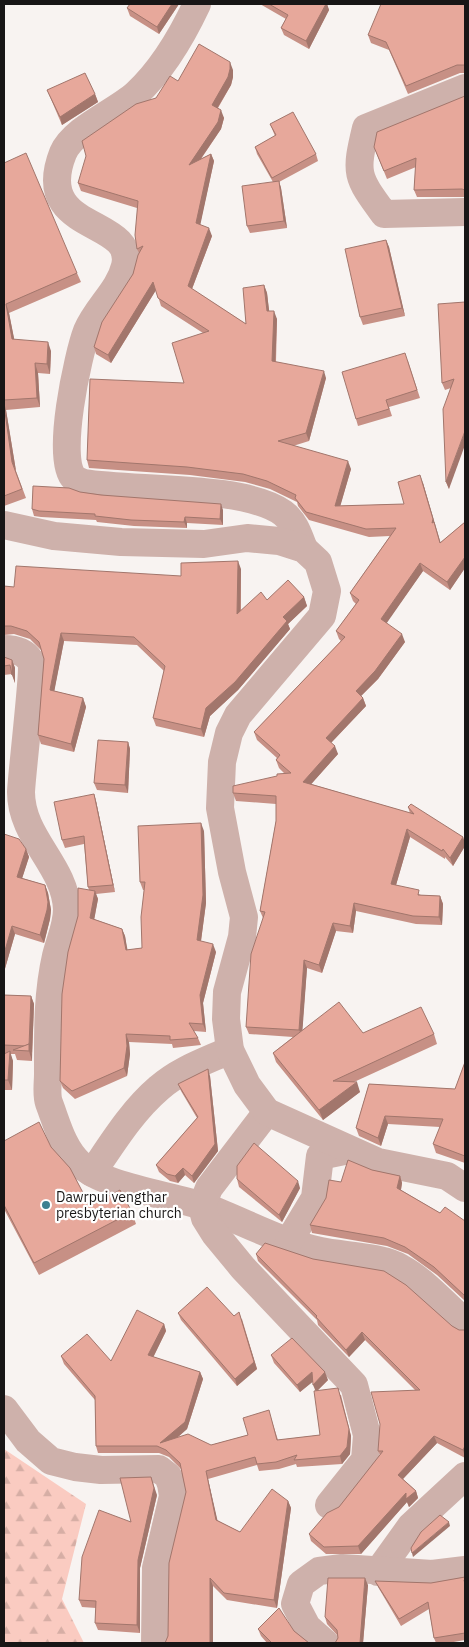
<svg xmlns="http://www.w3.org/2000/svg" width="469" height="1647" font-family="'IBM Plex Sans',sans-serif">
  <defs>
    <pattern id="forest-firs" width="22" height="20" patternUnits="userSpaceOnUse" patternTransform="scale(1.25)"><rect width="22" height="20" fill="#facbc1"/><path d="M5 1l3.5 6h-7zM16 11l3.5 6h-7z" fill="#d6aea5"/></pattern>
  </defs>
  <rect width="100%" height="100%" fill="#f8f3f1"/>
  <!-- forest -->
  <path fill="url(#forest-firs)" d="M4,1449L86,1504L62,1599L84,1643H4Z"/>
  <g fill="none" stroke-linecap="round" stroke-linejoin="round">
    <!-- minor -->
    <g stroke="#ceb1ab" stroke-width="28">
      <path d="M197,4C182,36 162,70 136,94C116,112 73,129 63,153C31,234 137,217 125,266C119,291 97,307 87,331C78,354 55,461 74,478C76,480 81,482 84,483C134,491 245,485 283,513C295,522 299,536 304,549"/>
      <path d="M465,88L366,128C355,174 356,176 384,214L465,212"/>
      <path d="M4,649C14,649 24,651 30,660C35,669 22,770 21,792C21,838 65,865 67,909C67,926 60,940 56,956C47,995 48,1035 48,1074C48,1083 46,1095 49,1103C57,1124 63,1149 80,1164C103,1187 172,1195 205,1207C243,1221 280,1242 320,1251C343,1256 381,1256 401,1268C425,1281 445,1305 465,1322"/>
      <path d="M267,1112L209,1188L202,1206L205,1218L215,1234L243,1268L354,1385L367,1435L365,1460L329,1505"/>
      <path d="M92,1173C112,1144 131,1112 159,1088C179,1070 206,1061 230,1050"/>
      <path d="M289,1241L315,1198L320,1156L349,1150"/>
      <path d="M4,1409L28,1441L51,1461L75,1467L101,1470L159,1469L168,1476L171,1484L173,1496L156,1568L155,1643"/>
      <path d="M378,1572L411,1526L465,1476"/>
      <path d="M325,1643L307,1627L295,1604L301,1584L319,1571L342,1568L432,1574L465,1570"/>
    </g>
    <!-- tertiary -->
    <path stroke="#ceb1ab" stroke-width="28" d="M4,525L54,536L121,542L204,544L247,538L279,541L304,549L318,562L327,591L322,616L238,715L229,733L222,762L220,808L232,872L244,917L242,937L227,992L226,1019L230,1050L247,1085L267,1112L378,1162L447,1176L465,1188"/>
  </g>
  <!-- wall -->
  <g fill="#c79085">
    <path d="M179,4L159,34L130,16L127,8Z"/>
    <path d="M260,4H327L329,10L309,49L284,35L281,28L286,19Z"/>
    <path d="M465,4V73H460L408,94L389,50L371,43L368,35Z"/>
    <path d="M233,70V77L231,85L218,108L224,118L221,129L201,159L211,154L214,161L200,224L212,236L192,289L246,324L264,285L267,293L269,311L277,319L276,362L326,378L309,441L293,446L351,469L340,506L404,504L423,483L440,543L465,522V568L450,590L423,571L386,623L405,642L378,679L361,696L363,698L366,706L331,743L338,754L311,784L410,813L408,807L463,837L465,843V846L453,866L445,857V859L410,837L396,885L421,895L440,896L443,904L442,925L416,924L356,911L353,933L336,931L322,973L307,968L302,1030L363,1033L434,1034L437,1044L354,1082L360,1092L323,1120L276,1062L273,1053L293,1037L249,1034L246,1027L263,918L260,911L276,821V804L236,801L233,793L285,774L279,768L276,760L277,758L257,740L254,732L341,641L339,639L336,631L356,604L353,601L350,593L390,536L369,537L309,520L298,506L297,502L270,489L245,482L190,475L89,468L87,460L184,383L203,333L161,306L156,290L111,363L96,354L94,347L133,274L139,253L137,249V208L81,191L78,183L156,98L178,81Z"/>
    <path d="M47,90L95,94L98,102L62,125Z"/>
    <path d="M465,96V197H417L414,190L416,167L387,179L374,147Z"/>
    <path d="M270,124L316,154L318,161L279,182L281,188L287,228L250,233L247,226L273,182L257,154L255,147L275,136Z"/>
    <path d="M4,163L77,273L81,282L9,313L14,339L51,351L50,374L38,373L40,407L6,410L16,471L26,498L4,506Z"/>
    <path d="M386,240L389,247L405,316L363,325L360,317Z"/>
    <path d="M465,302L449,489L446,482L451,388L445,390L442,383Z"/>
    <path d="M408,361L420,398L389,407L392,416L358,426L356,419Z"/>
    <path d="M80,492L223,510V525L187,523V528L134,526L97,522L96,520L41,517L34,516L32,509Z"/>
    <path d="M241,569V611L267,600L304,597L307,606L288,624L290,629L238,690L210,716L204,737L156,726L153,718L164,671L137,645L64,641L54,691L83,698L86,707L74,752L41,744L38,735L44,659L41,650L30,639L14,634L4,635V586L14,587L181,576Z"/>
    <path d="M4,657L12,660L15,668V683L12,674L4,675Z"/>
    <path d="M128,742L130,749L128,793L97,790L94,783Z"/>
    <path d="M94,794L96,801L115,892L96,894L98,899L94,919L122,929L125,936L127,950L142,948L144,890H143L140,882L204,831L206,903L201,941L216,952L203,1003L206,1032L194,1031L198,1038L201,1045L173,1048L172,1044L129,1042L130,1054L127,1076L75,1099L63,1088L60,1081L89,890L88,887L84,844L65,848L62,840Z"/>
    <path d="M4,834L26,849L29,857L22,878L45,885L48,893L51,910L50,919L44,943L15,934L4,972Z"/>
    <path d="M4,995L31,996L34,1004L32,1061L17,1060L15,1054H10L13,1061L12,1090H4Z"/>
    <path d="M465,1062V1163L436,1153L433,1144L440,1127L388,1124L381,1146L359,1136L356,1128L369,1084L455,1089Z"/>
    <path d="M210,1076L218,1151L194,1183L185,1175L178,1183L170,1181L159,1172L156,1165L197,1118L181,1091L178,1084Z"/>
    <path d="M4,1141L51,1147L90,1206L132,1212L136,1224L39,1275L4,1209Z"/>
    <path d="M372,1170L400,1176L402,1183L401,1190L440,1213L465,1221V1301L437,1275L408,1254L387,1246L312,1233L310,1225L341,1182Z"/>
    <path d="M237,1179L300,1188L282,1222L239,1187Z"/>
    <path d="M256,1254L452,1326L459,1330H465V1458L437,1443L403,1479L416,1491L418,1498L409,1507L407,1502L361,1554H326L311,1541L309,1534L339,1507L380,1455L378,1451L415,1390L365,1340L349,1357L318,1325L317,1320L258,1261Z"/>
    <path d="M178,1313L234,1316L242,1319L257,1369L237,1386L181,1320Z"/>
    <path d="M164,1324L166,1331L153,1357L200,1372L203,1379L187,1429L177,1438L211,1445L248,1435L271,1418L278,1440L320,1435L316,1391L313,1381L300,1392L274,1363L271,1355L328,1380L317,1391L341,1395L351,1436L350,1454L342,1464L297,1467L296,1464L279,1469L259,1471L257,1465L208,1479L217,1520L240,1532L288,1501L291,1508L277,1608L227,1600L213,1586L168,1636L186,1492L181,1469L169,1457L159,1453H98L96,1446L95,1400L64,1364L61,1356L111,1361Z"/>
    <path d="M157,1495L140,1568V1633L98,1630L95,1623L96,1608L82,1607L79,1600L131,1522Z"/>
    <path d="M465,1577V1640L448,1643H436L434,1638L429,1609L401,1626L378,1587L375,1581L431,1583Z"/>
    <path d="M368,1585L363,1643H335L338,1638L337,1635L327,1624L325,1617Z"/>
    <path d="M258,1629L294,1631L309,1643H267L261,1636Z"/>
  </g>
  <!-- shaded-wall -->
  <g fill="#a2766c">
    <path d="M172,4H179L159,34L157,27Z"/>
    <path d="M326,4H327L329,10L309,49L306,41Z"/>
    <path d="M230,62L233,70V77L231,85L215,112L212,105Z"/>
    <path d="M95,94L98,102L62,125L60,117Z"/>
    <path d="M221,110L224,118L221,129L191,173L189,165Z"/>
    <path d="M211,154L214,161L199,231L196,223Z"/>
    <path d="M279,181L281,188L287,228L284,221Z"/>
    <path d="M209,228L212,236L190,294L188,286Z"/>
    <path d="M386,240L389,247L405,316L402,308Z"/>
    <path d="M153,282L156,290L111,363L108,355Z"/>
    <path d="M264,285L267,293L270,318L267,311Z"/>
    <path d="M6,304L9,313L16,348L12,339Z"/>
    <path d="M274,311L277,319L275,369L272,361Z"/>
    <path d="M48,342L51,351L50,374L47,364Z"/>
    <path d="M35,363L38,373L40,407L37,398Z"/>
    <path d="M324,371L326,378L309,441L306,433Z"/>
    <path d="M4,402L6,410L16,471L12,462Z"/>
    <path d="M465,431V445L449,489L446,482Z"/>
    <path d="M348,461L351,469L338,514L335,506Z"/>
    <path d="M420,475L423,483L443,551L435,531Z"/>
    <path d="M221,504L223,510V525L220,519Z"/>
    <path d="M185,517L187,523V528L184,522Z"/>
    <path d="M465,557V568L450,590L447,582Z"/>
    <path d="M238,561L241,569L240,622L237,614Z"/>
    <path d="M420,563L423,571L384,627L381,619Z"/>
    <path d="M304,597L307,606L288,624L290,629L238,690L210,716L204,737L201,729L206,708L283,617Z"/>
    <path d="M61,633L64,641L53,698L50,690Z"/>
    <path d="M402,634L405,642L378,679L358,699L356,691Z"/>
    <path d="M12,660L15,668V683L12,675Z"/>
    <path d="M83,698L86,707L74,752L71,744Z"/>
    <path d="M363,698L366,706L328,746L326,738Z"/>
    <path d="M128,742L130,749L128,793L125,785Z"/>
    <path d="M335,746L338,754L306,790L303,782Z"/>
    <path d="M94,794L96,801L115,892L113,885Z"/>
    <path d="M201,823L204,831L206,903L200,948L197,940Z"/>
    <path d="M407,829L410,837L394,892L391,884Z"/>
    <path d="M463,837L465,843V846L453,866L450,858Z"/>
    <path d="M26,849L29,857L20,885L17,877Z"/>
    <path d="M45,885L48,893L51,910L50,919L44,943L40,935Z"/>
    <path d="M95,891L98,899L93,926L90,918Z"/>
    <path d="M440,896L443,904L442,925L439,917Z"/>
    <path d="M354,903L356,911L353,933L350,926Z"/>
    <path d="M333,923L336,931L322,973L319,965Z"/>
    <path d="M12,926L15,934L4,972V954Z"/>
    <path d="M122,929L125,936L129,958L126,950Z"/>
    <path d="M213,944L216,952L203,1003L206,1032L203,1024L200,995Z"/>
    <path d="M304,960L307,968L302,1037L299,1030Z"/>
    <path d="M31,996L34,1004L32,1054L29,1046Z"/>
    <path d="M126,1034L129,1042L130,1054L127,1076L124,1068Z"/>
    <path d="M29,1044L32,1054V1061L29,1051Z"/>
    <path d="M10,1051L13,1061L12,1090L8,1080Z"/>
    <path d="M208,1069L210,1076L218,1151L194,1183L192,1176Z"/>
    <path d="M357,1082L360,1092L323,1120L319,1110Z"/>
    <path d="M385,1116L388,1124L381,1146L378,1138Z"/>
    <path d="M183,1168L185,1175L178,1183L175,1176Z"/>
    <path d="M400,1176L402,1183L400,1195L397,1188Z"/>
    <path d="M298,1181L300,1188L282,1222L279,1215Z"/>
    <path d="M239,1312L257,1369L237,1386L235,1379Z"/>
    <path d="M164,1324L166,1331L151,1362L148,1355Z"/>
    <path d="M362,1332L365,1340L349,1357L346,1350Z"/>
    <path d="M200,1372L203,1379L187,1429L164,1449L160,1443Z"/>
    <path d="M312,1372L315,1380L300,1392L297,1385Z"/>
    <path d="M325,1372L328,1380L316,1392L313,1385Z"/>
    <path d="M338,1388L351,1436L350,1454L342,1464L340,1456Z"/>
    <path d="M434,1436L437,1443L400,1482L398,1475Z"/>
    <path d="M465,1446V1457L463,1450Z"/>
    <path d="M206,1471L208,1479L219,1527L216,1520Z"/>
    <path d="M151,1477L157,1495L140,1568V1633L137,1625L138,1560Z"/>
    <path d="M416,1491L418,1498L409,1507L407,1502L361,1554L358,1546L406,1493Z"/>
    <path d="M288,1501L291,1508L277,1608L274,1600Z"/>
    <path d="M449,1522L450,1526L413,1557L412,1553Z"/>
    <path d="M210,1578L213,1586V1643H210Z"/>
    <path d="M365,1578L368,1585L363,1643H360Z"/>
  </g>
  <!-- building -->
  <g fill="#e7a89b" stroke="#a2766c">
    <path d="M130,4H172L157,27L127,8Z"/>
    <path d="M269,4H326L306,41L281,28L288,15Z"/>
    <path d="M381,4H465V65H457L406,86L386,42L368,35Z"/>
    <path d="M199,44L230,62V69L228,77L212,105L221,110L218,122L189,165L211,154L196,223L209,228L188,286L246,324L243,288L264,285L267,311H274L272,361L324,371L306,433L278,441L348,461L335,506L404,504L398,482L420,475L433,519L432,523L434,522L440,543L465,522V557L447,582L420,563L381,619L402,634L375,671L356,691L363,698L326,738L335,746L303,782L414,814L408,807L411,804L463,837L450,858L443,849L442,851L407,829L391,884L419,890L418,895L440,896L439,917L413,916L354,903L350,926L333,923L319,965L304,960L299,1030L246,1027L251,954L265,912L260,911L276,821V796L233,793V786L277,776V774L291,773L276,760L280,755L254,732L345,637L336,631L359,600L350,593L396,528L366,529L306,512L295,498L296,495L267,481L243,474L187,467L87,460L90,379L184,383L172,343L209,331L158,298L153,282L108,355L94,347L102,322L133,274L138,255L143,246L137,249L135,235L138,201L78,183L86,156L82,141L136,104L156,98L170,76L178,81Z"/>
    <path d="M85,73L95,94L60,117L47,90Z"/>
    <path d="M465,96V190L462,189L414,190L416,158L384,171L374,147L377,132Z"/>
    <path d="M293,112L316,154L272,178L255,147L276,135L270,124Z"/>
    <path d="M26,153L77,273L6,304L12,339L48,342L47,364L35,363L37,398L4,400V163Z"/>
    <path d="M279,181L284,221L247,226L242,186Z"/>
    <path d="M386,240L402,308L360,317L345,249Z"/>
    <path d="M465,302V431L446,482L443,409L454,379L442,383L438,304Z"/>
    <path d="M405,353L417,390L386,400L389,409L356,419L342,372Z"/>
    <path d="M4,405L12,462L22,489L4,496Z"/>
    <path d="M33,486L69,488L80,492L101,495L221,504L220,519L185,517L184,522L131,520L95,516V514L39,511L32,509Z"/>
    <path d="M238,561L237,614L261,592L267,600L288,580L304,597L283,617L287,621L235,682L206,708L201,729L153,718L165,666L134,637L61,633L50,690L83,698L71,744L38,735L44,659L39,642L27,631L11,626H4V586L14,587L16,566L181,576V563Z"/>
    <path d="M4,657L12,660V675L10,665L4,666Z"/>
    <path d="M98,740L128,742L125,785L94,783Z"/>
    <path d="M94,794L113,885L88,887L84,836L62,840L54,802Z"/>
    <path d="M201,823L203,895L197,940L213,944L200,995L203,1024L189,1023L198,1038L170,1040V1036L126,1034L127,1046L124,1068L72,1091L60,1081L62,994L68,952L78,916V888L95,891L90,918L122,929L126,950L142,948L141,917L145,882H140L138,826Z"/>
    <path d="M4,834L19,839L26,849L17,877L45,885L48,902L47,910L40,935L12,926L4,954Z"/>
    <path d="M4,995L31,996L29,1046V1044L25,1046L4,1045Z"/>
    <path d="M339,1002L363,1033L421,1007L434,1034L333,1081L357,1082L319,1110L273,1053Z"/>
    <path d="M29,1044V1051L13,1050Z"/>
    <path d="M10,1051L8,1080H4V1054Z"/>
    <path d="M465,1062V1156L433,1144L443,1119L385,1116L378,1138L356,1128L369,1084L455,1089Z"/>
    <path d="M208,1069L215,1144L192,1176L183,1168L175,1176L167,1174L156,1165L198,1117L178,1084Z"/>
    <path d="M39,1122L51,1147L70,1168L90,1206L120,1190L132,1212L34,1263L4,1205V1141Z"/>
    <path d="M254,1143L298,1181L279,1215L237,1179V1166Z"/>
    <path d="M348,1160L372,1170L400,1176L397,1188L440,1213L445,1207L465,1221V1296L434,1267L405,1247L384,1238L310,1225L326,1198L329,1180L341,1182Z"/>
    <path d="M265,1243L313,1259L384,1271L406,1285L452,1326L459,1330H465V1446L463,1450L434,1436L398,1475L416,1491L406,1499V1493L358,1546L324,1547L309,1534L327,1513L339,1507L383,1451H378L380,1424L371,1392L420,1390L362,1332L346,1350L316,1317L317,1316L256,1254Z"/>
    <path d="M207,1287L234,1316L239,1312L254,1362L235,1379L178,1313Z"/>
    <path d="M137,1310L164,1324L148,1355L200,1372L185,1422L160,1443L188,1434L211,1445L248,1435L243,1418L269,1410L277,1440L320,1435L314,1391L338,1388L349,1429L347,1447L340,1456L294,1460L297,1455L276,1462L257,1464L255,1457L206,1471L216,1520L240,1532L272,1489L288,1501L274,1600L224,1593L210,1578V1643H165L168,1636L169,1563L186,1492L180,1463L166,1450L157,1446H96L95,1396L61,1356L87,1334L111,1361Z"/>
    <path d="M292,1338L325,1372L313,1385L312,1372L297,1385L271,1355Z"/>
    <path d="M151,1477L154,1488L138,1560L137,1625L95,1623L96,1601L79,1600L82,1557L99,1510L131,1522L120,1478Z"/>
    <path d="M440,1515L449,1522L412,1553L411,1548L421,1532Z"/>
    <path d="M465,1577V1579L464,1580L465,1584V1633L434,1638L428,1602L399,1619L375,1581L431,1583Z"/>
    <path d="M328,1578H365L360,1643H335L338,1638L337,1630L325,1617Z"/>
    <path d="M279,1608L294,1631L309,1643H272L258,1629Z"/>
  </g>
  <!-- markers -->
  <circle fill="#3d8091" stroke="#fff" stroke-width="2" cx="46" cy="1205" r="5"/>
  <g text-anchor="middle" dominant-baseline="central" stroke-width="4.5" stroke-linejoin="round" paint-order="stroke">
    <!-- poi labels -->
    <g font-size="14" fill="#181616" stroke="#fff" text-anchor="start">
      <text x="56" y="1197">Dawrpui vengthar<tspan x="56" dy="16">presbyterian church</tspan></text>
    </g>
  </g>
  <!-- border -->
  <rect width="469" height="1647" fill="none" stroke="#181616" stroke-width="10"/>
</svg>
